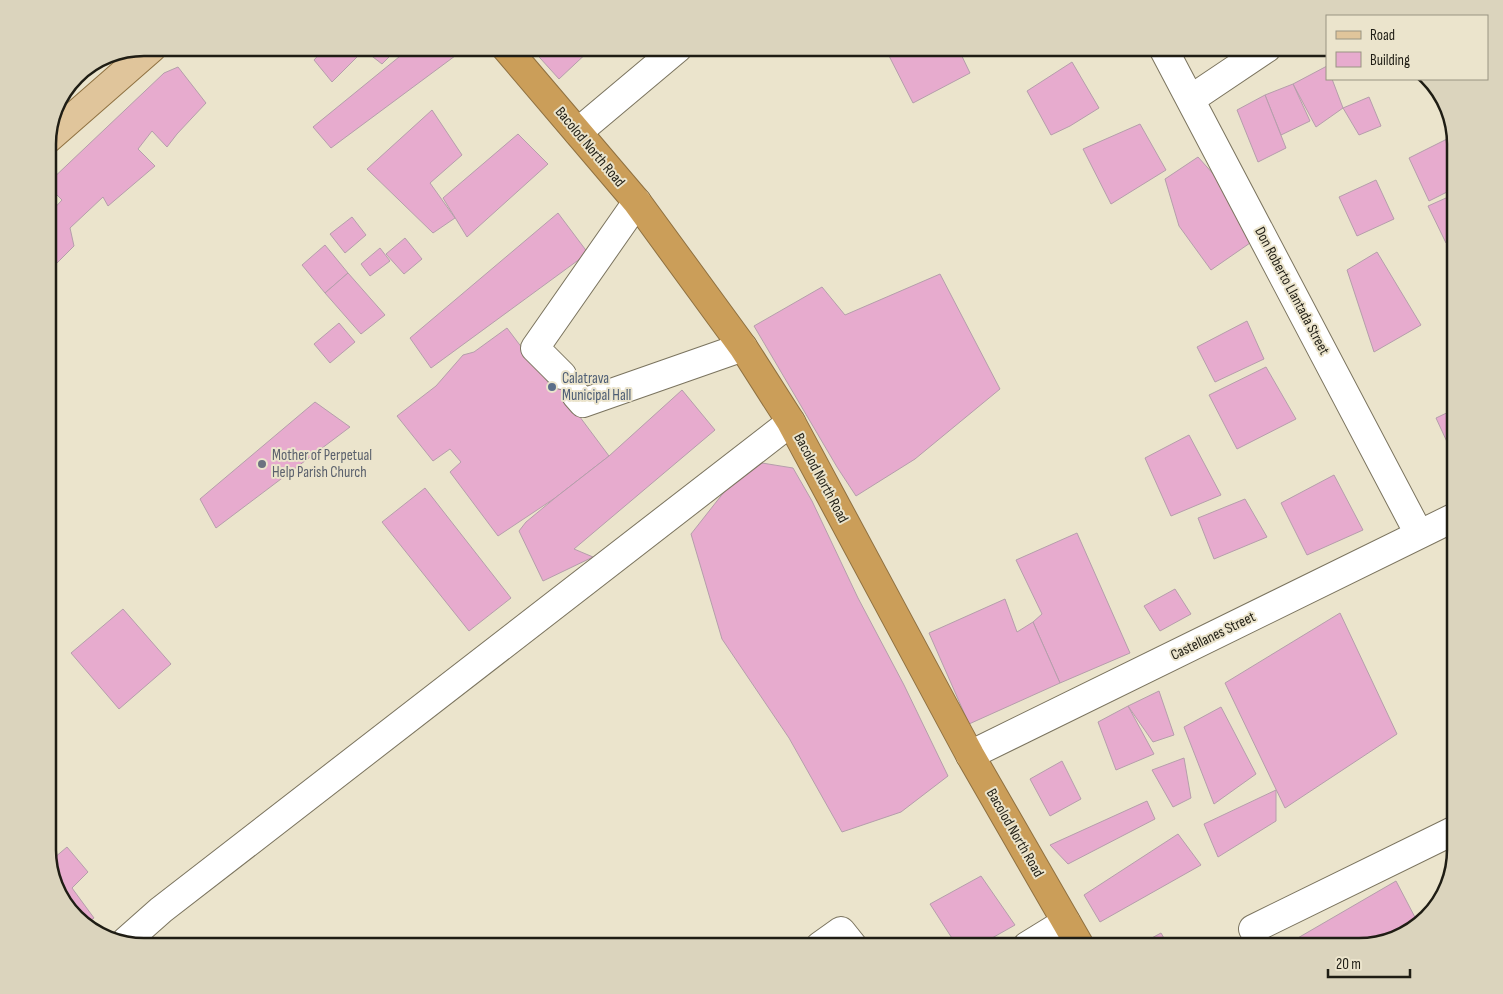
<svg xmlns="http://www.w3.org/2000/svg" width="1503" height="994" font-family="'Sofia Sans Condensed',sans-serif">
  <rect width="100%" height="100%" fill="#ebe4cc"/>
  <!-- building -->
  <g fill="#e7abce" stroke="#b59eab">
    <path d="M325,48H398L382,64L364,50L332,82L314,60Z"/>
    <path d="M410,48H453L459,53L331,148L313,127Z"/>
    <path d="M531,48H592L559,79Z"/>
    <path d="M885,48H958L970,73L913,103Z"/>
    <path d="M1072,62L1099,108L1070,126L1051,135L1027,91Z"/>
    <path d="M1327,66V79H1332L1343,108L1316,127L1293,84Z"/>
    <path d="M178,67L206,103L177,134L167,147L152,131L138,149L155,166L108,206L103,197L70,228L74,246L51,269L48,266V215L62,200L48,186V183L164,73Z"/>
    <path d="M1293,84L1310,121L1281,135L1265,95Z"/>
    <path d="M1265,95L1286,148L1258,162L1237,110Z"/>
    <path d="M1369,97L1381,126L1359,135L1343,108Z"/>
    <path d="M432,110L462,155L430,183L455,218L433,233L367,169Z"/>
    <path d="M1140,124L1166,170L1111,204L1083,149Z"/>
    <path d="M518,134L548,164L467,237L443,198Z"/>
    <path d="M1453,136L1455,144V188L1429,201L1409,158Z"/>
    <path d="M1198,157L1242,206L1250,243L1211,270L1179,226L1165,179Z"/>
    <path d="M1376,180L1394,219L1357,236L1339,197Z"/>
    <path d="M1455,194V239L1446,243L1428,206Z"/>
    <path d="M558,213L588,253L431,368L410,338Z"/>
    <path d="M352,217L366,235L345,253L330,234Z"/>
    <path d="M405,238L422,259L404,274L386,254Z"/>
    <path d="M325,245L348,273L325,293L302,265Z"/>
    <path d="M380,248L390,261L370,276L361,264Z"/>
    <path d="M1377,252L1421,325L1374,352L1347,270Z"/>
    <path d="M348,273L385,315L361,334L325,293Z"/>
    <path d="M940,274L1000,389L915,459L856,496L837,467L754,326L822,287L845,315Z"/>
    <path d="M1247,321L1264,359L1215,382L1197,347Z"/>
    <path d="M339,323L355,342L330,363L314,344Z"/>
    <path d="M507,328L550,385L562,375L568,401L609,456L555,498L498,536L450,472L461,462L450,449L433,461L397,416L436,386L463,355L474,352Z"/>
    <path d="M1266,367L1296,419L1237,449L1209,395Z"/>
    <path d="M682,390L715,430L574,549L593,557L543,581L519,531L526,522L555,498L609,456Z"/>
    <path d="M315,402L350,427L216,528L200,499Z"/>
    <path d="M1455,409V456L1454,457L1436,418Z"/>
    <path d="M1189,435L1221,495L1171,516L1145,458Z"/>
    <path d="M762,463L793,468L812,501L858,598L904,685L948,776L901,812L842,832L789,738L722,639L691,534L728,487Z"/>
    <path d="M1334,475L1363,530L1307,555L1281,503Z"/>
    <path d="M425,488L511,598L469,631L382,522Z"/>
    <path d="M1245,499L1267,537L1214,559L1198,518Z"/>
    <path d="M1077,533L1130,653L1060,683L1033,622L1042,614L1016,560Z"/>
    <path d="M1175,589L1191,614L1160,631L1144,606Z"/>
    <path d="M1005,599L1017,632L1033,622L1060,683L969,724L929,633Z"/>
    <path d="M123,609L171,664L119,709L71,653Z"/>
    <path d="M1340,613L1397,734L1285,808L1225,683Z"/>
    <path d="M1159,691L1174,735L1153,742L1128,706Z"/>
    <path d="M1128,706L1154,754L1116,770L1098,722Z"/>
    <path d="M1221,707L1256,774L1214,804L1184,727Z"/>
    <path d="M1184,758L1191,798L1173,807L1152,770Z"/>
    <path d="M1062,761L1081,799L1050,816L1030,779Z"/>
    <path d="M1276,790V821L1218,857L1204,824Z"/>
    <path d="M1147,801L1155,819L1068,864L1050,845Z"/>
    <path d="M1178,834L1201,865L1100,922L1084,895Z"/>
    <path d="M67,847L88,872L72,888L94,918L85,924L60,898L48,856V852L54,858Z"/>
    <path d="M981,876L1015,925L978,946H957L930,904Z"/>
    <path d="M1396,881L1418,923L1407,934L1359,946H1284Z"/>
    <path d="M1161,933L1168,945L1177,940L1180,946H1152L1148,940Z"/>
  </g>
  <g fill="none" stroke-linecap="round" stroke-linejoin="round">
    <defs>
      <g id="minor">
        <path d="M1163,48L1419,534"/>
        <path d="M1191,99L1267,48"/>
        <path d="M578,132L678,48"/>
        <path d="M562,375L535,348L637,202"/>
        <path d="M576,395L583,403L743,347"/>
        <path d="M970,755L1455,517"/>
        <path d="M1253,929L1455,830"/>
        <path d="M126,941L161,910L791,422"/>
        <path d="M820,946L841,931L853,946"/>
        <path d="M1027,946L1066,922"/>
      </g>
      <path id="major" d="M48,139L152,48"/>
      <path id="highway" d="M506,48L637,202L743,347L791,422L970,755L1080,946"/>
    </defs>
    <!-- minor casing -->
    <use href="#minor" stroke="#7b745f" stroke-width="30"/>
    <!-- major casing -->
    <use href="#major" stroke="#8f7141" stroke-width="30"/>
    <!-- highway casing -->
    <use href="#highway" stroke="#8f7141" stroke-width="30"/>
    <!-- minor -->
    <use href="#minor" stroke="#fff" stroke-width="28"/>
    <!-- major -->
    <use href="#major" stroke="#e0c59b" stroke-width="28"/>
    <!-- highway -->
    <use href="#highway" stroke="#cb9e59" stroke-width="28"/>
  </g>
  <!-- markers -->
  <circle fill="#5c6f8a" stroke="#ebe4cc" stroke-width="2" cx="552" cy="387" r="5"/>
  <circle fill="#6b7280" stroke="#ebe4cc" stroke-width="2" cx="262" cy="464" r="5"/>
  <g text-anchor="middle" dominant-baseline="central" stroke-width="4" stroke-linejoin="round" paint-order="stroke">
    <!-- street labels -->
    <g font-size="15" fill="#1f1d14" stroke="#ebe4cc">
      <text transform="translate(590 147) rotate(50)">Bacolod North Road</text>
      <text transform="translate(1292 291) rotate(62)">Don Roberto Llantada Street</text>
      <text transform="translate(821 478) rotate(62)">Bacolod North Road</text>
      <text transform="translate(1213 636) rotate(-26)">Castellanes Street</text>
      <text transform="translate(1015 833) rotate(60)">Bacolod North Road</text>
    </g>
    <!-- service labels -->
    <g font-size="15" fill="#4e5e75" stroke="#ebe4cc" text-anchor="start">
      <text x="562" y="378">Calatrava<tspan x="562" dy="17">Municipal Hall</tspan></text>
    </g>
    <!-- worship labels -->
    <g font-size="15" fill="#5b616d" stroke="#ebe4cc" text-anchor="start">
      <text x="272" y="455">Mother of Perpetual<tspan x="272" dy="17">Help Parish Church</tspan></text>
    </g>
  </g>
  <!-- crop -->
  <path d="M0 0H1503V994H0ZM144 56H1359A88 88 0 0 1 1447 144V850A88 88 0 0 1 1359 938H144A88 88 0 0 1 56 850V144A88 88 0 0 1 144 56Z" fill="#dbd4bd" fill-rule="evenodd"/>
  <path fill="none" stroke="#1f1d14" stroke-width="2.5" d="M144 56H1359A88 88 0 0 1 1447 144V850A88 88 0 0 1 1359 938H144A88 88 0 0 1 56 850V144A88 88 0 0 1 144 56Z"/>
  <!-- legend -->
  <rect x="1326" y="15" width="162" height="65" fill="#ebe4cc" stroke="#999482"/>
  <rect x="1336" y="31" width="25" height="8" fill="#e0c59b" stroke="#999482"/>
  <text x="1370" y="40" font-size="15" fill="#1f1d14">Road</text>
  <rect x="1336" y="52" width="25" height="15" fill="#e7abce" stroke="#999482"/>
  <text x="1370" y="65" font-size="15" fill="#1f1d14">Building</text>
  <!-- scale -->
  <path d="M1328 969v8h82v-8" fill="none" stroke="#1f1d14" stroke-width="2.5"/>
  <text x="1336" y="969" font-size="15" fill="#1f1d14" stroke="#ebe4cc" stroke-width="4" paint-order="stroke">20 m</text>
</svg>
